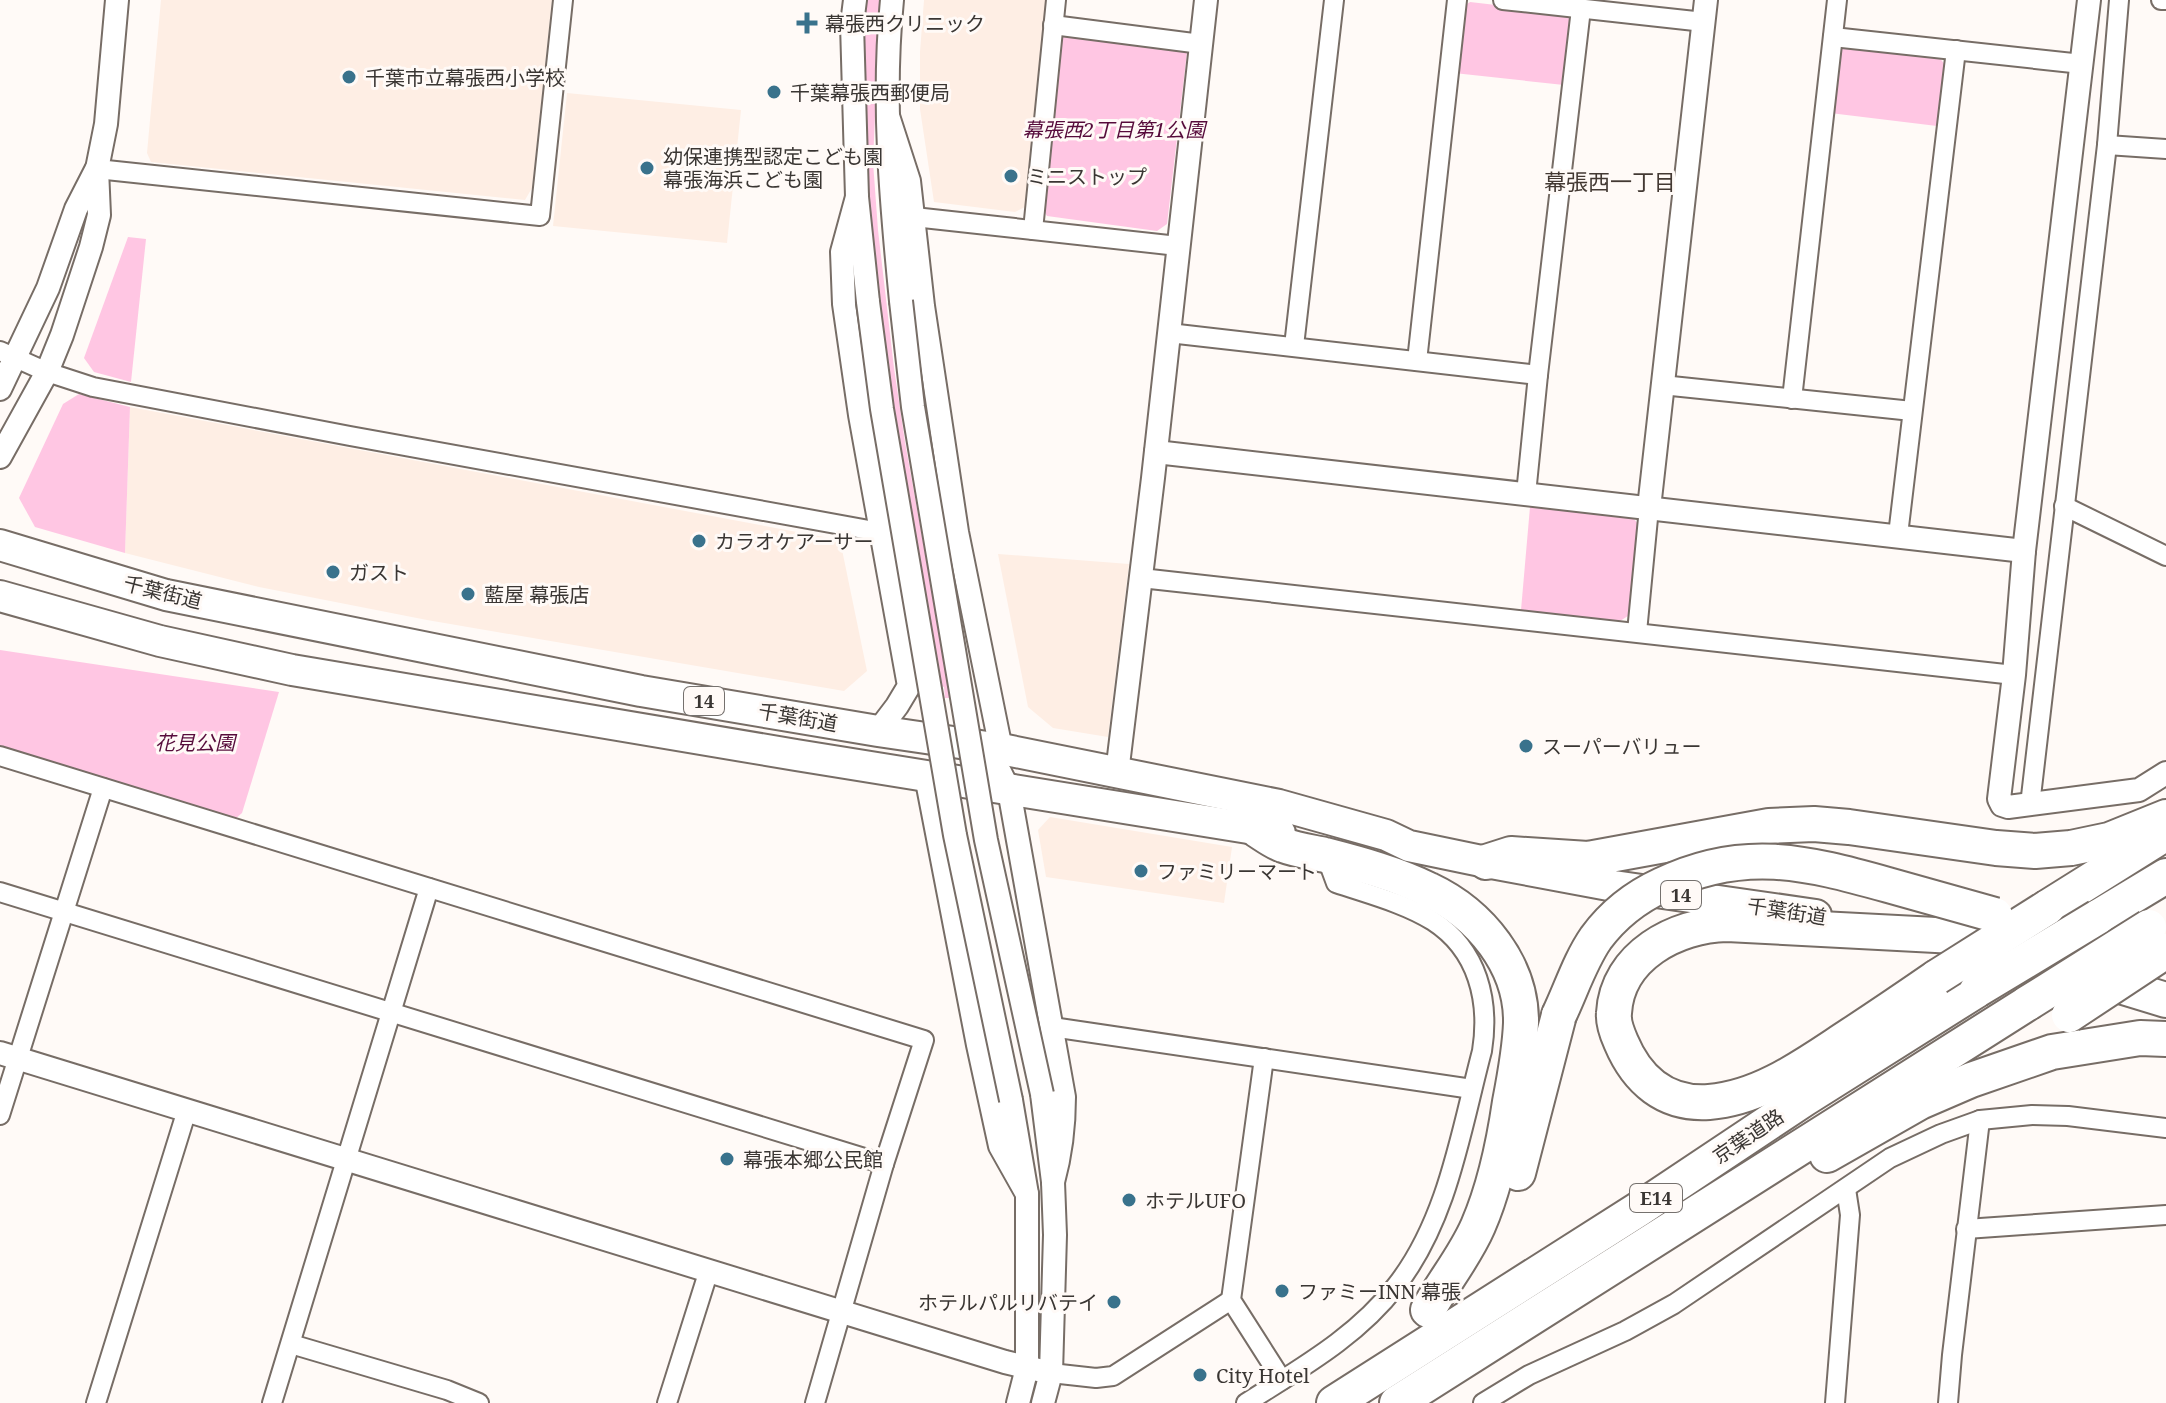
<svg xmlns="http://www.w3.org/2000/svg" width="2166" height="1403" font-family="'Noto Serif','Noto Sans JP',serif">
  <rect width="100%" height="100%" fill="#fffaf7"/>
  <!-- built -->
  <g fill="#feeee4">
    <path d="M161,0H552L532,188L525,200L151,162L147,153Z"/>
    <path d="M924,0H1048L1025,207L1015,212L934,202L920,109V52Z"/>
    <path d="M567,93L741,110L727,243L553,226Z"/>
    <path d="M130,407L840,540L867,671L844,691L427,620L259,587L125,553Z"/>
    <path d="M998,554L1129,564L1108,737L1053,728L1028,707Z"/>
    <path d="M1050,817L1232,847L1224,903L1046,877L1038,830Z"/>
  </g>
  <!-- green -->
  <g fill="#ffc6e3">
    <path d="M865,0H884L876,94L873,162L878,230L894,368L905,442L951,698H945L944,687L941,686C908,517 876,348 866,176C862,120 857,56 865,0Z"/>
    <path d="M1470,2L1566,13L1571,22L1564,85L1454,73L1461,8Z"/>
    <path d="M1068,33L1183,44L1187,52L1167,224L1157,231L1047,216L1041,206L1061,37Z"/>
    <path d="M1844,46L1939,57L1945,65L1937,126L1830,113L1838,51Z"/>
    <path d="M128,237L146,239L131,382L94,372L84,358Z"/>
    <path d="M79,394L130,407L125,553L35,527L19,498L63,404Z"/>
    <path d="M1530,507L1633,518L1640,526L1631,614L1620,621L1521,610Z"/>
    <path d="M0,650L279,692L242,813L235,819L0,747Z"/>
  </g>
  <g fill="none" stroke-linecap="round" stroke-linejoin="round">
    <defs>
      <g id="minor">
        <path d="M1503,0L1704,22"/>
        <path d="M2161,0H2166"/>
        <path d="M1053,25L1201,44"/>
        <path d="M1833,37L2082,64"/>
        <path d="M2107,145L2166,149"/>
        <path d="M97,169L540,216L563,0"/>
        <path d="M914,217L1178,246"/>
        <path d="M1033,230L1056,0"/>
        <path d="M1169,333L1538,375"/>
        <path d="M1294,346L1334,0"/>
        <path d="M0,351L47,372L93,387L350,436L880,532"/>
        <path d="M1417,361L1457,0"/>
        <path d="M1662,385L1912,411"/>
        <path d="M1792,399L1837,0"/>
        <path d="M1526,494L1538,375L1581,9"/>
        <path d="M2064,506L2166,556"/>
        <path d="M1898,535L1956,50"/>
        <path d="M1141,578L2014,675"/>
        <path d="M1637,632L1649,508"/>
        <path d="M0,756L924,1040L884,1164L815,1403"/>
        <path d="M2030,805L2107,145L2119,0"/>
        <path d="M0,892L884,1164"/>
        <path d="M1052,1027L1472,1089"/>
        <path d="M1264,1058L1231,1300L1282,1380"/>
        <path d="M0,1115L103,788"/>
        <path d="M1966,1229L2166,1215"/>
        <path d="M291,1344L447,1390L479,1403"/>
        <path d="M1051,1373L1096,1378L1113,1376L1231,1300"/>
        <path d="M96,1403L187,1110"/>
        <path d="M272,1403L429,888"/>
        <path d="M667,1403L709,1270"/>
        <path d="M1246,1403C1299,1369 1357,1337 1396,1286C1448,1220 1461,1130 1482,1051C1490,1001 1478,950 1433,921C1404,903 1368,894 1336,883L1326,856"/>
        <path d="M1483,1403L1529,1375L1625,1331L1674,1304L1890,1158L1941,1134L1980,1120L2032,1115L2068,1116L2166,1128"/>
        <path d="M1835,1403L1850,1215L1846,1189"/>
        <path d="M1948,1403L1952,1355L1980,1120"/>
      </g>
      <g id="tertiary">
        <path d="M855,0L852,24L857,197L868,302"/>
        <path d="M892,0C882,100 891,201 901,301"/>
        <path d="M2089,0L2024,551L2014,675L1999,799L2002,805L2008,807L2139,790L2166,773"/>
        <path d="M888,116L909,181L923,306L957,532L1001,749"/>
        <path d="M857,197L842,252L844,304L860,415L909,686L897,706L878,731"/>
        <path d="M0,389L48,288L76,209L96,170"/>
        <path d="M1156,452L2024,551"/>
        <path d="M0,457L47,372L62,335L91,247L99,215L97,169L106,124L117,0"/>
        <path d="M1649,508L1706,0"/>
        <path d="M965,746L1000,772L1009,790L1064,1097C1064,1127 1061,1153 1053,1182"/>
        <path d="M1117,773L1153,478L1206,0"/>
        <path d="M926,776L978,1045L1000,1146L1027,1194"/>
        <path d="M0,1053L1005,1362L1051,1373"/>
        <path d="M1042,1094L1053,1182L1055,1235L1051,1373L1043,1403"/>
        <path d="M1011,1100L1027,1194V1368L1018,1403"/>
      </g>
      <g id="trunk">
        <path d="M0,545L166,595L641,691L878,731L1001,749L1279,805L1386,835L1409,846L1486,862L1614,886L1816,915"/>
        <path d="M0,596L160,641L292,670L796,755L1280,833"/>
      </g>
      <g id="motorway">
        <path d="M1257,830C1265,835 1274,842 1283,845C1296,850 1311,852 1325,855C1360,864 1397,874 1429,890C1480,914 1522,965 1521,1023C1520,1050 1515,1076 1510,1102C1504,1143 1495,1187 1478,1226C1465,1256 1444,1281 1428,1310"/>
        <path d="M1486,862L1511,854L1588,859L1769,826L1814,824L1849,827L1996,848L2035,851L2071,848L2109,840L2166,817"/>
        <path d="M2048,907L2163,835"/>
        <path d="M2098,917L2166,876"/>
        <path d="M1937,977C1908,997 1880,1016 1851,1035C1808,1063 1762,1098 1709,1102C1665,1105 1637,1080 1621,1042C1617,1033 1613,1022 1614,1013C1617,956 1676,925 1727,924L1955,936L2009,952"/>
        <path d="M2094,978L2166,1000"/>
        <path d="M1827,1155L1920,1102L1971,1080L2052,1052L2140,1038L2166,1039"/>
        <path d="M1518,1173L1559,1015"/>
        <path d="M1334,1403L1639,1209L1804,1099L1977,990"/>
        <path d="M1397,1403L2028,1003"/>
      </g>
    </defs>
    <!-- minor casing -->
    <use href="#minor" stroke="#776d66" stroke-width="22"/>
    <!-- tertiary casing -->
    <use href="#tertiary" stroke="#776d66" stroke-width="26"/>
    <!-- trunk casing -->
    <use href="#trunk" stroke="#776d66" stroke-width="34"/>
    <!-- motorway casing -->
    <use href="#motorway" stroke="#776d66" stroke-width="38"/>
    <!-- minor -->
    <use href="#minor" stroke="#fff" stroke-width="18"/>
    <!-- tertiary -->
    <use href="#tertiary" stroke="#fff" stroke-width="22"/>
    <!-- trunk -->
    <use href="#trunk" stroke="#fff" stroke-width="30"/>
    <!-- motorway -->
    <use href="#motorway" stroke="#fff" stroke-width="34"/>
    <defs>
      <g id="tertiary-bridge">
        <path d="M901,301L913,407L986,840L1042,1094"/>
        <path d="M868,302L882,409L955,835L1011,1100"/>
      </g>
      <g id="motorway-bridge">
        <path d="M1937,977L2048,907"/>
        <path d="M1977,990L2098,917"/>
        <path d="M2028,1003L2149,927"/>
        <path d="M1559,1015C1571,990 1580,961 1596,938C1613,915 1636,897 1662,885C1743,846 1806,862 1888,885C1924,895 1959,905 1995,915"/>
        <path d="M2069,1015L2166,951"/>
      </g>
    </defs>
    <!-- tertiary-bridge casing -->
    <use href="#tertiary-bridge" stroke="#776d66" stroke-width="26" stroke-linecap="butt"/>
    <!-- motorway-bridge casing -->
    <use href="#motorway-bridge" stroke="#776d66" stroke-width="38" stroke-linecap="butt"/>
    <!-- tertiary-bridge -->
    <use href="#tertiary-bridge" stroke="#fff" stroke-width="22"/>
    <!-- motorway-bridge -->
    <use href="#motorway-bridge" stroke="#fff" stroke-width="34"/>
  </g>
  <!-- markers -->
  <g fill="#39728c" stroke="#fffaf7" stroke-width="3">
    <path d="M803 11h8v8h8v8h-8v8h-8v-8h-8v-8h8z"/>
    <circle cx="349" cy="77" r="8"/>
    <circle cx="774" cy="92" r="8"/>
    <circle cx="647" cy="168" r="8"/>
    <circle cx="1011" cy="176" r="8"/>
    <circle cx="699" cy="541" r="8"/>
    <circle cx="333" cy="572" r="8"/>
    <circle cx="468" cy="594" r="8"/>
    <circle cx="1526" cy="746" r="8"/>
    <circle cx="1141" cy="871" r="8"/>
    <circle cx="727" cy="1159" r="8"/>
    <circle cx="1129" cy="1200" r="8"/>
    <circle cx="1282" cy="1291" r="8"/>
    <circle cx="1114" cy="1302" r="8"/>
    <circle cx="1200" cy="1375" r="8"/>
  </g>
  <g text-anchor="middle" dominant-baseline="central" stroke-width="6" stroke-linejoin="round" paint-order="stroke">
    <!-- shield labels -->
    <g fill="#fffaf7" stroke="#75716e" stroke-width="2">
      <rect x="684" y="687" width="40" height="28" rx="6"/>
      <rect x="1661" y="881" width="40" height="28" rx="6"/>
      <rect x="1630" y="1184" width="52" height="28" rx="6"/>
    </g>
    <g font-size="18" font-weight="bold" fill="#3a3633">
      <text x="704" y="701">14</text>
      <text x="1681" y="895">14</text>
      <text x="1656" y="1198">E14</text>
    </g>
    <!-- poi labels -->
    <g font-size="20" fill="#3a3633" stroke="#fffaf7" text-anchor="start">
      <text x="825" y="23">幕張西クリニック</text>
      <text x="365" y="77">千葉市立幕張西小学校</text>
      <text x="790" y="92">千葉幕張西郵便局</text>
      <text x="663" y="156">幼保連携型認定こども園<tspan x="663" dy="23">幕張海浜こども園</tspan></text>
      <text x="1027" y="176">ミニストップ</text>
      <text x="715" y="541">カラオケアーサー</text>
      <text x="349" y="572">ガスト</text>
      <text x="484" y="594">藍屋 幕張店</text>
      <text x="1542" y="746">スーパーバリュー</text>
      <text x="1157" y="871">ファミリーマート</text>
      <text x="743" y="1159">幕張本郷公民館</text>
      <text x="1145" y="1200">ホテルUFO</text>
      <text x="1298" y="1291">ファミーINN 幕張</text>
      <text x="1098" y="1302" text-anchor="end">ホテルパルリバテイ</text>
      <text x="1216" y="1375">City Hotel</text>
    </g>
    <!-- park labels -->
    <g font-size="20" font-style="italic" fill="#560b3b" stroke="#fffaf7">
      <text x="1114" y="129">幕張西2丁目第1公園</text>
      <text x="195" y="742">花見公園</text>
    </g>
    <!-- street labels -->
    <g font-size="20" fill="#3a3633" stroke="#fffaf7">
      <text transform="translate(163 592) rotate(14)">千葉街道</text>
      <text transform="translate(798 717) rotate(10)">千葉街道</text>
      <text transform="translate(1787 911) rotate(9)">千葉街道</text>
      <text transform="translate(1748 1136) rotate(-34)">京葉道路</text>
    </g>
    <!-- neighbourhood labels -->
    <g font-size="22" fill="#433933" stroke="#fffaf7">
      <text x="1610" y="181">幕張西一丁目</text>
    </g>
  </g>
</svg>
